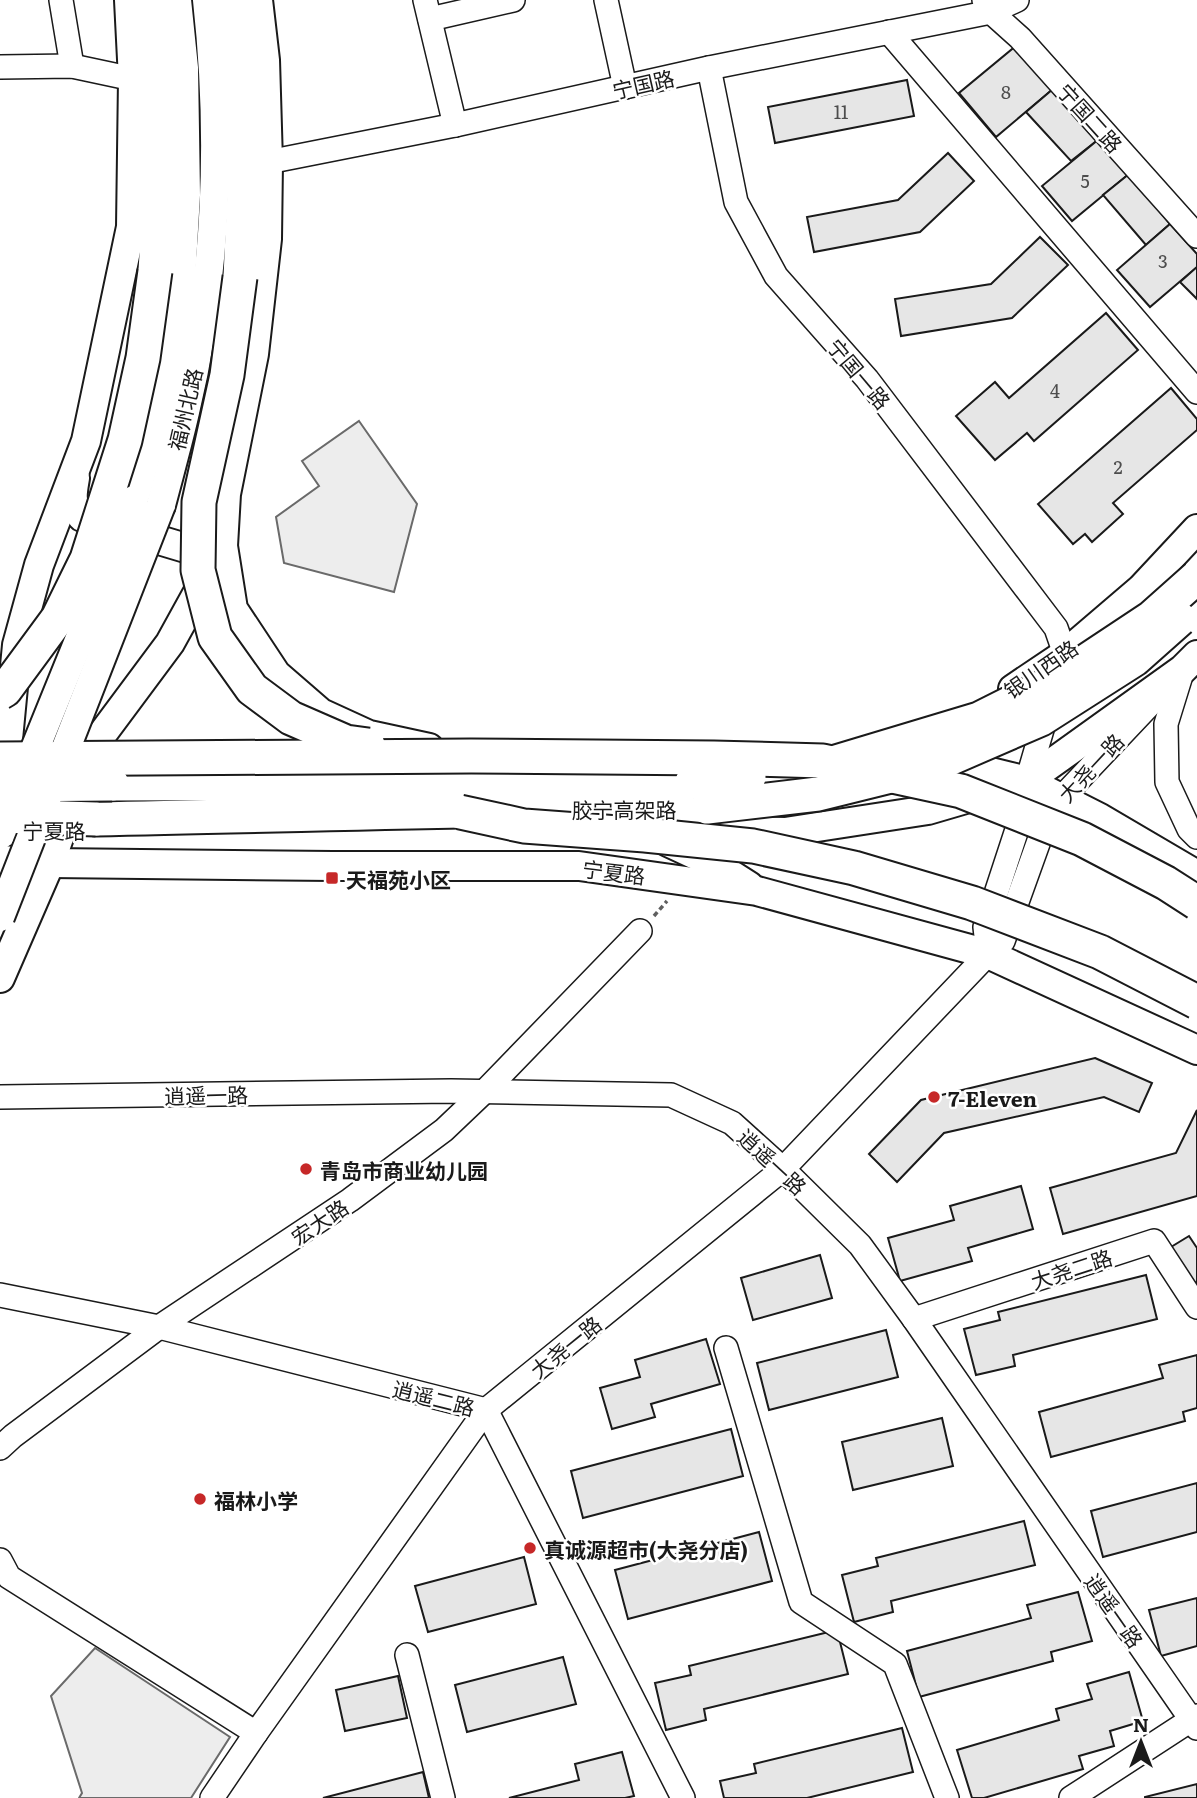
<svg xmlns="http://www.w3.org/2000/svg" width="1197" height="1798" font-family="Literata,'Noto Sans SC',serif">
  <rect width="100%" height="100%" fill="#fff"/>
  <!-- built -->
  <g fill="#ededed" stroke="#6a6a6a" stroke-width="2">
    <path d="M359,421L417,504L394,592L284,563L276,517L319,486L302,461Z"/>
    <path d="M95,1648L230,1737L191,1798H79L82,1793L51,1696Z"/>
  </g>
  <!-- building -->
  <g fill="#e6e6e6" stroke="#1a1a1a" stroke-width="2">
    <path d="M1017,45L1053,89L996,137L959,93Z"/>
    <path d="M907,80L914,116L775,143L768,107Z"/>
    <path d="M1053,89L1099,139L1071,161L1026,112Z"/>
    <path d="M1099,139L1129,174L1072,221L1042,186Z"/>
    <path d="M948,153L974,181L920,232L814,252L807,217L898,200Z"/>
    <path d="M1129,174L1170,224L1146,245L1103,195Z"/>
    <path d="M1170,224L1197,254V267L1150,307L1117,270Z"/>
    <path d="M1040,237L1068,265L1012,318L901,336L895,299L991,284Z"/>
    <path d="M1197,267V299L1180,282Z"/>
    <path d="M1106,313L1138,350L1034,441L1027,433L995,460L956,416L995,382L1009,398Z"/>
    <path d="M1171,388L1197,419V430L1113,503L1123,514L1092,542L1085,534L1073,544L1038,504Z"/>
    <path d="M1095,1058L1152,1083L1139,1112L1104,1097L944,1133L897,1182L869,1154L921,1100Z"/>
    <path d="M1197,1110V1196L1063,1234L1050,1188L1176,1153Z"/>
    <path d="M1021,1186L1033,1229L968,1248L972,1261L900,1281L888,1238L954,1220L950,1206Z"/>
    <path d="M1189,1236L1197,1248V1282L1195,1283L1171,1247Z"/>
    <path d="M820,1255L832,1298L753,1320L741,1278Z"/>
    <path d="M1146,1275L1157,1319L1013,1355L1015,1366L976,1375L964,1329L1000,1320L998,1312Z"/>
    <path d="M886,1330L898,1377L769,1410L757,1363Z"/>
    <path d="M706,1339L720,1384L651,1404L655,1417L612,1429L600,1388L640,1377L635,1360Z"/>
    <path d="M1197,1355V1408L1183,1412L1185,1421L1051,1457L1039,1412L1163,1378L1159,1365Z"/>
    <path d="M942,1418L953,1466L853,1490L842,1442Z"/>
    <path d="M731,1429L743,1476L583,1518L571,1471Z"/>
    <path d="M1197,1483V1532L1103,1557L1091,1511Z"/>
    <path d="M1024,1521L1035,1565L891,1601L893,1612L854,1622L842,1575L878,1566L876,1558Z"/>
    <path d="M759,1532L772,1581L628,1619L615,1570Z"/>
    <path d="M524,1557L536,1604L428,1632L415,1586Z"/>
    <path d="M1078,1592L1092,1641L1051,1652L1053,1661L919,1697L907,1651L1031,1618L1027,1605Z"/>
    <path d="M1197,1598V1646L1161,1656L1149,1610Z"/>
    <path d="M837,1630L848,1674L704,1709L706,1720L666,1730L655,1683L691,1675L689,1666Z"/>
    <path d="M563,1657L576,1704L467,1732L455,1685Z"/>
    <path d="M1129,1672L1143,1721L1110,1731L1114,1746L1079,1756L1083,1769L984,1798H972L957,1750L1059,1720L1056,1709L1092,1699L1087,1684Z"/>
    <path d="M398,1676L407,1718L345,1731L336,1690Z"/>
    <path d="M902,1728L913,1772L807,1798H724L720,1781L756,1773L754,1764Z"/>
    <path d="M622,1752L634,1796L625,1798H509L579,1780L575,1764Z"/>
    <path d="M423,1772L429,1798H323Z"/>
    <path d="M1197,1784V1798H1145V1797Z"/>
  </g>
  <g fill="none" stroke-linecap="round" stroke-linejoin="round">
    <defs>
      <g id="minor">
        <path d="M61,0L72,66"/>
        <path d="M425,0L455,125"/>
        <path d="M606,0L625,87"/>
        <path d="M984,0L991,12L1020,38L1197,236"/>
        <path d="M430,19L513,0"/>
        <path d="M889,32L1197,392"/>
        <path d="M0,67L72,66L133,79"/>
        <path d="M709,68L736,202L776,276L867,379L1056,628L1065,654L1060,669"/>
        <path d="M268,162L455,125L709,68L991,12L1017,0"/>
        <path d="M1183,669L1166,724L1167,782L1189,829L1197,837"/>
        <path d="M988,954L985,927L1025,805L1027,781L1048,709"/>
        <path d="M0,1097L451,1091L671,1095L732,1123L783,1169L860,1245L914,1319L1197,1728"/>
        <path d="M0,1295L159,1327L486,1410L683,1798"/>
        <path d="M914,1319L1154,1241L1197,1307"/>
        <path d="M726,1348L801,1602L895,1664L947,1798"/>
        <path d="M0,1448L13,1436L159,1327L350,1200L444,1130L485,1091L640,931"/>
        <path d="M0,1560L9,1577L256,1733"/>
        <path d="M407,1655L443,1798"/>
        <path d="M212,1798L256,1733L486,1410L783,1169L988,954L1003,941L1050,810L1153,701"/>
        <path d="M1071,1798L1197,1716"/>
      </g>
      <g id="major">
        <path d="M258,0L265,60L268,162L267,239L254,354L226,494L223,546L233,609L276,674L321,713L369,735L429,748"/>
        <path d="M75,478C72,496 70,502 82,517L189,549L215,552L218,550"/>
        <path d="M134,500L160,405L171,349L180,297L186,195L184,68L177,0"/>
        <path d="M161,505C169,474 178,443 185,412C217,279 222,136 207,0"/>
        <path d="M1013,689L1065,654L1141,589L1197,529"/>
        <path d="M934,758L1027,781L1100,818L1197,875"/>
        <path d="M3,778L5,771L17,645L39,565L86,441L131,227L133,79L129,0"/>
        <path d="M726,831L785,832L928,810L1027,781L1183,669L1197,655"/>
        <path d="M668,842L713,863L749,886"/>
        <path d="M0,860L50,863L333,866H579L757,891L988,954L1197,1050"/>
        <path d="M0,978L50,863L62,829L74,772L170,643L208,574"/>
      </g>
      <g id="highway">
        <path d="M153,0C165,89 161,181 155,271"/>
        <path d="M235,0L240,38L244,192L240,277"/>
        <path d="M112,784L692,782"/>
        <path d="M96,819C300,815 504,809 707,807"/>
      </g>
    </defs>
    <!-- minor casing -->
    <use href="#minor" stroke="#1a1a1a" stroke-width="26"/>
    <!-- major casing -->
    <use href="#major" stroke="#1a1a1a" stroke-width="32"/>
    <!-- highway casing -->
    <use href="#highway" stroke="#1a1a1a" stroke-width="37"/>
    <!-- path -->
    <path stroke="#5f5f5f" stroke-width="3.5" stroke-dasharray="5 3.5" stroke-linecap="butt" d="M654,916L667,901"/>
    <!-- minor -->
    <use href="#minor" stroke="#fff" stroke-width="23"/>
    <!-- major -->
    <use href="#major" stroke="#fff" stroke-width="28"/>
    <!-- highway -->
    <use href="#highway" stroke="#fff" stroke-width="33"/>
    <defs>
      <g id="major-bridge">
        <path d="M0,835L93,606L134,500"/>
        <path d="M0,917L161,505"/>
      </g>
      <g id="highway-bridge">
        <path d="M240,277L227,375L199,502L198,570L215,637L252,689L291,718L346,742L368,745"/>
        <path d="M0,693L5,690L58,618L87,559L125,440L143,358L155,271"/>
        <path d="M0,759L471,756L714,758L823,761L961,791L1082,839L1166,883L1197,903"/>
        <path d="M836,762L979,719L1059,679L1151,618L1197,577"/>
        <path d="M692,782L749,777"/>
        <path d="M0,785L112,784"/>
        <path d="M707,807L818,794L935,765L1041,719L1135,659L1180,619"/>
        <path d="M460,812L524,826L645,835L753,846L854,868L972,903L1100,952L1197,1002"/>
        <path d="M0,816L96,819"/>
      </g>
    </defs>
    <!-- major-bridge casing -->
    <use href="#major-bridge" stroke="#1a1a1a" stroke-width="32" stroke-linecap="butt"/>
    <!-- highway-bridge casing -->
    <use href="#highway-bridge" stroke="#1a1a1a" stroke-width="37" stroke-linecap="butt"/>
    <!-- major-bridge -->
    <use href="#major-bridge" stroke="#fff" stroke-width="28"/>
    <!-- highway-bridge -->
    <use href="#highway-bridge" stroke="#fff" stroke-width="33"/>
  </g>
  <!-- markers -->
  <g fill="#c62828" stroke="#fff" stroke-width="2.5">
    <rect x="325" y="871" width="14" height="14" rx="3.5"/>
    <circle cx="934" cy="1097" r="7"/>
    <circle cx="306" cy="1169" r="7"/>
    <circle cx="200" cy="1499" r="7"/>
    <circle cx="530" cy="1548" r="7"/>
  </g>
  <g text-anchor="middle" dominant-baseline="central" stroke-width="5" stroke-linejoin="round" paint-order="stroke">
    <!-- number labels -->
    <g font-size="18" fill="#4d4d4d">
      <text x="1006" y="91">8</text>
      <text x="841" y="111">11</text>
      <text x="1085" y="180">5</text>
      <text x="1163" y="260">3</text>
      <text x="1055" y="390">4</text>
      <text x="1118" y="466">2</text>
    </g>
    <!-- street labels -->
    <g font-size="21" fill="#1a1a1a" stroke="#fff">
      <text transform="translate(643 83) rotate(-13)">宁国路</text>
      <text transform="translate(1091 117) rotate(48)">宁国二路</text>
      <text transform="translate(860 373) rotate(50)">宁国一路</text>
      <text transform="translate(184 409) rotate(-77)">福州北路</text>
      <text transform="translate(1040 668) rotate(-35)">银川西路</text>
      <text transform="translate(1090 767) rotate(-47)">大尧一路</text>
      <text x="624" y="808">胶宁高架路</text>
      <text x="54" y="829">宁夏路</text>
      <text transform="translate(614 871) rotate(7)">宁夏路</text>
      <text transform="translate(206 1094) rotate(-1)">逍遥一路</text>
      <text transform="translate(773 1161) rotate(43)">逍遥一路</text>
      <text transform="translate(319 1221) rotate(-34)">宏大路</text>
      <text transform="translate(1071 1268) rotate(-18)">大尧二路</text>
      <text transform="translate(565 1346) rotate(-39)">大尧一路</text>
      <text transform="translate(434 1397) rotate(14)">逍遥二路</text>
      <text transform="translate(1115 1610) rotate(55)">逍遥一路</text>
    </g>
    <!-- poi labels -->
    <g font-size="21" font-weight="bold" fill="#1a1a1a" stroke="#fff" text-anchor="start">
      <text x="346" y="878">天福苑小区</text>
      <text x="948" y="1097">7-Eleven</text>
      <text x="320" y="1169">青岛市商业幼儿园</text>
      <text x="214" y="1499">福林小学</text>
      <text x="544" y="1548">真诚源超市(大尧分店)</text>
    </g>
  </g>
  <!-- north arrow -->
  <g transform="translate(1141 1742)" stroke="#ffffff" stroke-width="5" paint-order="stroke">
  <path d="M0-5L12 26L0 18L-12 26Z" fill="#1a1a1a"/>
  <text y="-10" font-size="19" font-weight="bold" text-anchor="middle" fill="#1a1a1a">N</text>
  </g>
</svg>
